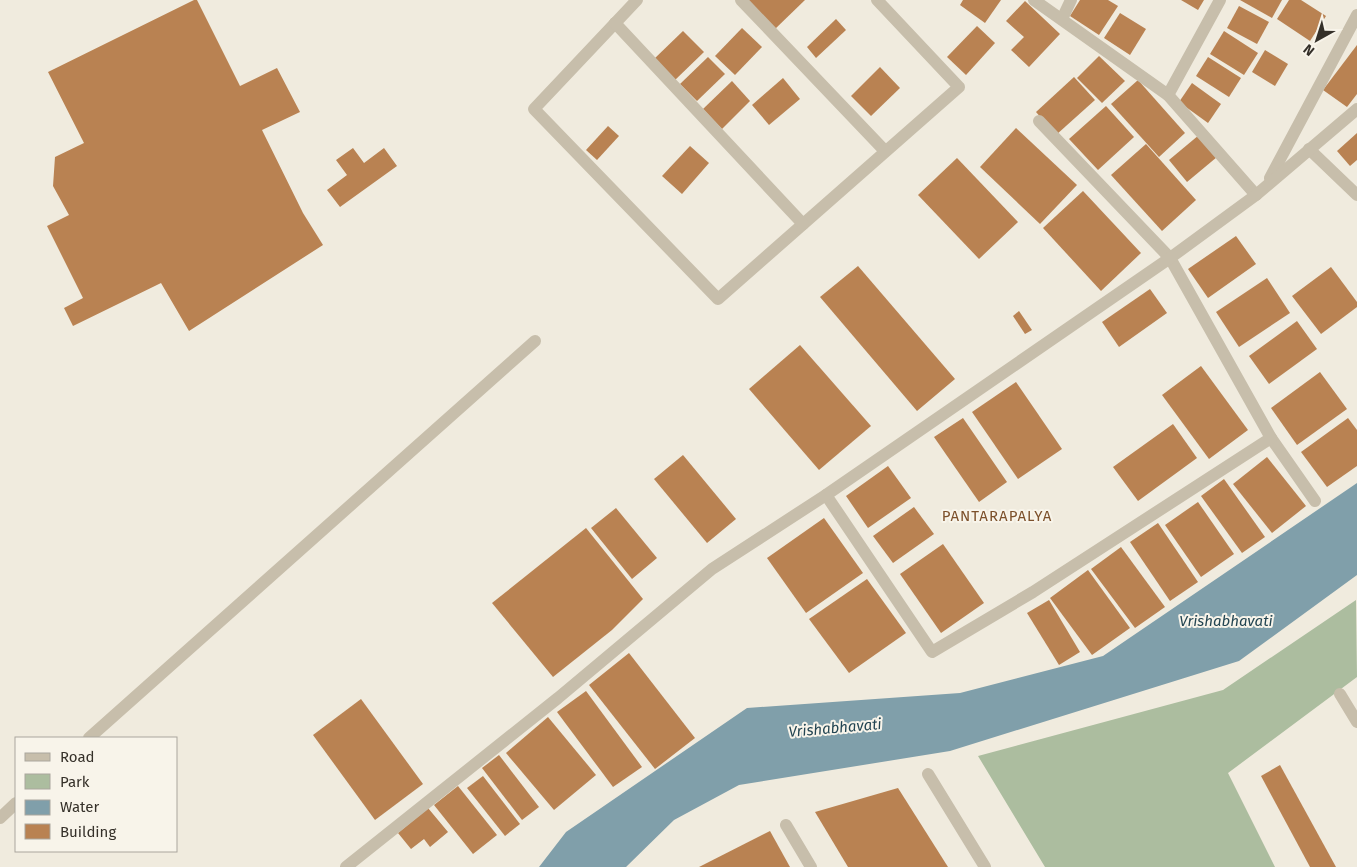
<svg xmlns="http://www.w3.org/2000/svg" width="1357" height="867" font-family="'Fira Sans',sans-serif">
  <rect width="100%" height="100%" fill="#f0ebde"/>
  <!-- green -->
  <path fill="#acbd9f" d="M1356,600L1357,677L1228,773L1275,867H1045L978,756L1223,690Z"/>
  <!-- water -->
  <path fill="#809faa" d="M1357,483V575L1239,661L950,751L739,785L674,820L626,867H539L566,832L747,708L960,693L1103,656Z"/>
  <!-- building -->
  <g fill="#b98252">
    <path d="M194,0H197L240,86L277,68L300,112L262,130L303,213L323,245L189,331L161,283L73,326L64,308L83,298L47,226L69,215L53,186L55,157L84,143L48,72Z"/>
    <path d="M745,0H805L774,30Z"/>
    <path d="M963,0H1001L985,23L960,5Z"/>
    <path d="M1080,0H1108L1118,6L1099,35L1070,16Z"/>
    <path d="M1181,0H1204L1198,10Z"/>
    <path d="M1240,0H1282L1272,18Z"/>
    <path d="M1289,0H1301L1326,16L1310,41L1277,19Z"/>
    <path d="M1025,1L1060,34L1029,67L1011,50L1024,37L1006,21Z"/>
    <path d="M1239,6L1269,22L1257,44L1227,28Z"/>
    <path d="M1120,13L1146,29L1130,55L1104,38Z"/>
    <path d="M836,19L846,30L816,58L807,47Z"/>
    <path d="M977,26L995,43L966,75L947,57Z"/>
    <path d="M742,28L762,47L735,75L715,56Z"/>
    <path d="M683,31L704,52L674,81L653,60Z"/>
    <path d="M1224,31L1258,53L1244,75L1210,54Z"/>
    <path d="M1357,45V94L1347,107L1323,90Z"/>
    <path d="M1265,50L1288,64L1275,86L1252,72Z"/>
    <path d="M1099,56L1125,81L1102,103L1077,78Z"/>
    <path d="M708,57L725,74L697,101L680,84Z"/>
    <path d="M1208,57L1241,78L1229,97L1196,76Z"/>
    <path d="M880,67L900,88L871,116L851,96Z"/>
    <path d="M1074,77L1095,100L1056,135L1036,112Z"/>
    <path d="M783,78L800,99L769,125L752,105Z"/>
    <path d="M1138,80L1185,133L1159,157L1111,104Z"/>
    <path d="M732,81L750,101L722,129L703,109Z"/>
    <path d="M1192,83L1221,104L1208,123L1179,102Z"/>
    <path d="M1106,106L1134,137L1098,170L1069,139Z"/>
    <path d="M608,126L619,136L597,160L586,150Z"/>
    <path d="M1016,128L1077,185L1040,224L980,167Z"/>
    <path d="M1357,133V160L1350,166L1337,151Z"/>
    <path d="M1199,135L1217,157L1187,182L1169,160Z"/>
    <path d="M1146,144L1196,200L1162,231L1111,175Z"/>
    <path d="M690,146L709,163L682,194L662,176Z"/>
    <path d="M353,148L364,163L384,148L397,166L340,207L327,190L347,175L336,160Z"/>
    <path d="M957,158L1018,222L979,259L918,195Z"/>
    <path d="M1083,191L1141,253L1101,291L1043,228Z"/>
    <path d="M1236,236L1256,264L1208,298L1188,269Z"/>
    <path d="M858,266L955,379L917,411L820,297Z"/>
    <path d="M1331,267L1357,302V307L1321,334L1292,296Z"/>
    <path d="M1267,278L1290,313L1239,347L1216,312Z"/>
    <path d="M1150,289L1167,313L1119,347L1102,322Z"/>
    <path d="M1019,311L1032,330L1025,334L1013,316Z"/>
    <path d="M1297,321L1317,349L1269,384L1249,356Z"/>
    <path d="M800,345L871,426L819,470L749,389Z"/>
    <path d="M1201,366L1248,430L1209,459L1162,395Z"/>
    <path d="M1320,372L1347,409L1297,445L1271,408Z"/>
    <path d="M1016,382L1062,449L1018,479L972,412Z"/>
    <path d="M963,418L1007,482L979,502L934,437Z"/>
    <path d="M1348,418L1357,430V466L1327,487L1301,452Z"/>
    <path d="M1173,424L1197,458L1138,501L1113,467Z"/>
    <path d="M683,455L736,519L707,543L654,479Z"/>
    <path d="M1267,457L1306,506L1272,533L1233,484Z"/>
    <path d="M888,466L911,498L868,528L846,496Z"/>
    <path d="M1224,479L1265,537L1242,553L1201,496Z"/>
    <path d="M1198,502L1234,554L1201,577L1165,525Z"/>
    <path d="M914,507L934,534L893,563L873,536Z"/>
    <path d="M616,508L657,558L632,579L591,528Z"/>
    <path d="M824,518L863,573L806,613L767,558Z"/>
    <path d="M1158,523L1198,582L1170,601L1130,542Z"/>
    <path d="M586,528L643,599L612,630L553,677L492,603Z"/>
    <path d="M943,544L984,603L941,633L900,574Z"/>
    <path d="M1121,547L1165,607L1135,628L1091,569Z"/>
    <path d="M1088,570L1130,628L1092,655L1050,598Z"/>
    <path d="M867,579L906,633L849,673L809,619Z"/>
    <path d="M1049,600L1080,652L1059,665L1027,613Z"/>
    <path d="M629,653L695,738L655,769L589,685Z"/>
    <path d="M586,691L642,767L613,787L557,712Z"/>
    <path d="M361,699L423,784L375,820L313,735Z"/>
    <path d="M548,717L596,775L554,810L506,753Z"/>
    <path d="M499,755L539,807L522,820L482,768Z"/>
    <path d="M1280,765L1336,867H1310L1261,776Z"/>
    <path d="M483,776L520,824L505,836L467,788Z"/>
    <path d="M458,786L497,835L473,854L434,805Z"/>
    <path d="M898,788L948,867H848L815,812Z"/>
    <path d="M428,808L448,832L430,847L424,839L411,849L398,833Z"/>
    <path d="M770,831L790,867H699Z"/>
  </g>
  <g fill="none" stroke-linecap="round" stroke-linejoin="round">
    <!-- minor -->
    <g stroke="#c7beab" stroke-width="12">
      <path d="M637,0L534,109L718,299L959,87L877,0"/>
      <path d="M741,0L885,151"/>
      <path d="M1034,0L1168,95L1256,195"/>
      <path d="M1062,19L1071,0"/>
      <path d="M615,23L803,224"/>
      <path d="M1168,95L1220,0"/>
      <path d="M1309,149L1357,195"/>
      <path d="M1270,178L1357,15"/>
      <path d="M1271,438L1315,501"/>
      <path d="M826,495L932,652L1033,592L1271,438L1170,258L1039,121"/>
      <path d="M1340,694L1357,722"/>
      <path d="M89,738L535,341"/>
      <path d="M928,774L985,867"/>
      <path d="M0,818L16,803"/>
      <path d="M786,825L811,867"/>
      <path d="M346,867L558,698L712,569L826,495L1170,258L1256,195L1357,109"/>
    </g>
  </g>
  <g text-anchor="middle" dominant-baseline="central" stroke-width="4" stroke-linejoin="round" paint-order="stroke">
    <!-- neighbourhood labels -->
    <g font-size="15" letter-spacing="1" fill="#7c502b" stroke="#f8f4ea">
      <text x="997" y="516">PANTARAPALYA</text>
    </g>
    <!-- water labels -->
    <g font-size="15" font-style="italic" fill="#234552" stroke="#f8f4ea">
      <text x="1226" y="621">Vrishabhavati</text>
      <text transform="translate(835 728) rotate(-5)">Vrishabhavati</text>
    </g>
  </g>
  <!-- legend -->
  <rect x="15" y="737" width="162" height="115" fill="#f8f4ea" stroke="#aaa69d"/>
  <rect x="25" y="753" width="25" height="8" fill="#c7beab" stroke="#aaa69d"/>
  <text x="60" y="762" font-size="15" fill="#353029">Road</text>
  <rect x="25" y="774" width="25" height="15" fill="#acbd9f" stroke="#aaa69d"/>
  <text x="60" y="787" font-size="15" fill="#353029">Park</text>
  <rect x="25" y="800" width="25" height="15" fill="#809faa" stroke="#aaa69d"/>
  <text x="60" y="812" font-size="15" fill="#353029">Water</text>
  <rect x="25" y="824" width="25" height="15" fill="#b98252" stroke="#aaa69d"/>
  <text x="60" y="837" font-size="15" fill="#353029">Building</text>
  <!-- north arrow -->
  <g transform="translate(1317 40) rotate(219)" stroke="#f8f4ea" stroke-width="4" paint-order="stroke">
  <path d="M0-4L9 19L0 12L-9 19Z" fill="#353029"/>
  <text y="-8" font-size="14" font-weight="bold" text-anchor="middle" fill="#353029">N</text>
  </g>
</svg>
